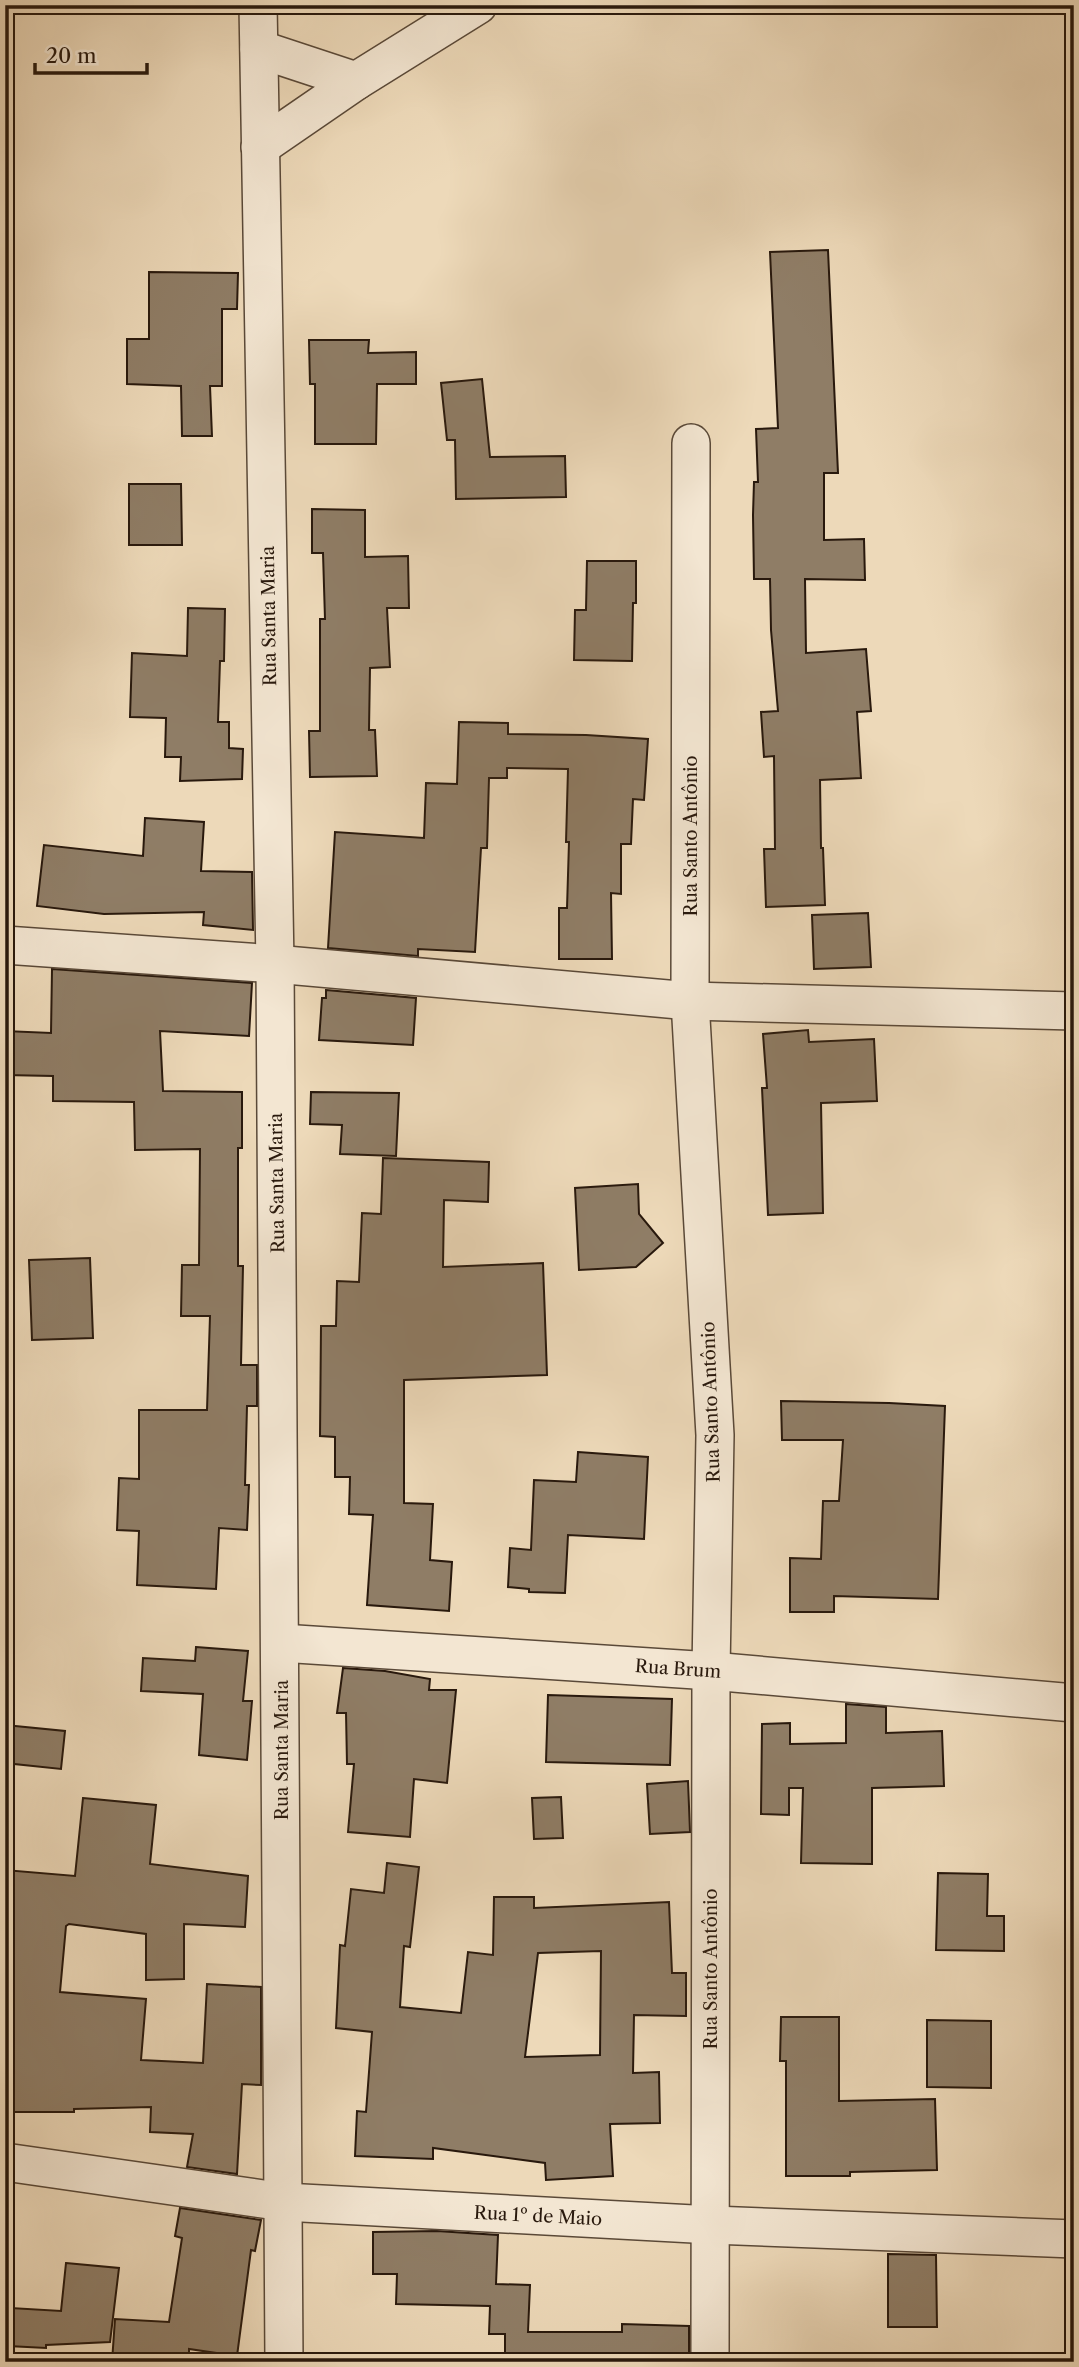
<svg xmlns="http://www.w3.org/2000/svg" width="1079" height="2367" font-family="'Libre Caslon Text',serif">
  <rect width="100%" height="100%" fill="#edd9b9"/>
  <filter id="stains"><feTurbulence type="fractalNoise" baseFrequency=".00286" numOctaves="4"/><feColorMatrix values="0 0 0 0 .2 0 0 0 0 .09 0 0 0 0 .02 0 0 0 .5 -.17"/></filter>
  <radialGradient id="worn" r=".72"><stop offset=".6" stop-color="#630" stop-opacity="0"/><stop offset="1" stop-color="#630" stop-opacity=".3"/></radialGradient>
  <!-- building -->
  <g fill="#8f7d66" stroke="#29190d" stroke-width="2" fill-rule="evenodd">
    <path d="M828,250L838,473H824V540L864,539L865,580L805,579L806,653L866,649L871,711L857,712L861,778L820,780L821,848H823L825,905L766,907L764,849H775L774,756L764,757L761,712L778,711L771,630L770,579H754L753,515L754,482H758L756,429L778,428L770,252Z"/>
    <path d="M149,272L238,273L237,309H222V386H210L212,436H182L181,386L127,384V339H149Z"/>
    <path d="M309,340H369L368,353L416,352V384H377L376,444H315V384H310Z"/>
    <path d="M482,379L490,457L565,456L566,497L456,499L455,440H447L441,383Z"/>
    <path d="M129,484H181L182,545H129Z"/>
    <path d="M312,509L365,510V557L408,556L409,608H387L390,667L370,668L369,730H375L377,776L310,777L309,731H320V619H325L323,553H312Z"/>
    <path d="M587,561H636V603H633L632,661L574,660L575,610H586Z"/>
    <path d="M188,608L225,609L224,661H220L218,722H229V748L243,749L242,779L180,781L181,757H165L166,718L130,717L132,653L187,656Z"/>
    <path d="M459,722L508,723V734L586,735L648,739L644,800L633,799L631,844H621V894L611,893L612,959H559V908H567L569,842H566L568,769L507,768V778H489L487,848H481L475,952L418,949V956L328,948L335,832L424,838L426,783L457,784Z"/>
    <path d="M145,818L204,822L201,871L252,872L253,930L203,925L204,912L104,914L37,906L44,845L143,856Z"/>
    <path d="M868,913L871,967L814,969L812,915Z"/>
    <path d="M52,969L252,983L249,1036L160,1031L163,1091L242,1092V1148H238V1266H243L241,1365H257V1406H247L245,1485H249L247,1530L219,1528L216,1589L137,1585L139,1531L117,1530L119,1478L139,1479V1410H207L210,1316H181L182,1265H199L200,1149L135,1150L134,1102L53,1101V1076L5,1075V1031L51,1033Z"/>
    <path d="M326,990L416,998L413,1045L319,1040L322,998H326Z"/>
    <path d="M808,1030L809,1042L874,1039L877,1101L821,1103L823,1213L768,1215L762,1088H767L763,1034Z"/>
    <path d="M311,1092L399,1093L396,1156L340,1154L342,1125L310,1124Z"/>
    <path d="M383,1158L489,1162L488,1202L444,1200L443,1267L543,1263L547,1375L404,1380V1503L433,1504L430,1560L452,1562L449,1611L367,1605L373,1515L349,1514L350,1477H335V1437L320,1436L321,1326H336L337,1281L359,1282L362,1213L381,1214Z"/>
    <path d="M638,1184L639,1214L663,1243L636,1267L579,1270L575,1188Z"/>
    <path d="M90,1258L93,1338L32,1340L29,1260Z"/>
    <path d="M781,1401L889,1403L945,1406L938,1599L834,1596V1612H790V1558L821,1559L823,1501H839L843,1440H782Z"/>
    <path d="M578,1452L648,1457L644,1539L568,1535L565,1593L529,1592V1589L508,1587L510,1548L531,1550L534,1480L576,1482Z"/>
    <path d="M196,1647L248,1651L243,1701H252L247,1760L199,1755L203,1694L141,1691L143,1658L195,1661Z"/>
    <path d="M343,1668L385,1671L430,1679L429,1690H456L447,1783L414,1779L410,1837L348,1832L354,1764H347L346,1713H337Z"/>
    <path d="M548,1695L672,1699L670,1765L546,1762Z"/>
    <path d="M846,1704L886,1707V1733L942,1731L944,1786L872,1788V1864L801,1863L803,1788H789V1815L761,1814L762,1724L790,1723V1744L846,1743Z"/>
    <path d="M5,1725L65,1731L61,1769L5,1763Z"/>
    <path d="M688,1781L690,1832L650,1834L647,1784Z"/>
    <path d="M561,1797L563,1838L534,1839L532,1798Z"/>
    <path d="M83,1798L156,1805L150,1864L248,1876L245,1927L184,1924V1979L146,1980V1934L69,1924L66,1926L60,1992L146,1999L141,2060L203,2063L207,1984L261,1987V2085L242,2084L237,2174L187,2167L193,2134L150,2132L151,2107L74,2109V2112H5V1870L75,1876Z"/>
    <path d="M387,1863L419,1867L410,1947L404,1946L400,2007L461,2013L468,1952L493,1955L494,1897H534V1908L669,1902L672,1973H686V2016L634,2015L633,2073L659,2072L660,2123L610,2124L613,2176L546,2180L545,2163L433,2148V2159L355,2156L357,2111L366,2112L372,2032L336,2028L340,1945L345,1946L351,1889L384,1893ZM601,1951L600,2055L525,2057L538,1953Z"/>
    <path d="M938,1873L988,1874L987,1916H1004V1951L936,1950Z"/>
    <path d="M781,2017H839V2101L935,2099L937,2170L850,2172V2176H786V2061H780Z"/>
    <path d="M927,2020L991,2021V2088L927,2087Z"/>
    <path d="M180,2208L261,2220L255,2251L251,2250L237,2356L189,2349V2362H112L115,2319L169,2322L182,2238L175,2236Z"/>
    <path d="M437,2231L498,2235L496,2284L530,2285L528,2332H622V2324L689,2326V2362H505V2334H489L490,2306L396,2304L397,2274H373V2232Z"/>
    <path d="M888,2254L936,2255L937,2327H888Z"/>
    <path d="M66,2263L119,2268L110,2342L46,2345V2348L8,2346L11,2308L61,2311Z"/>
  </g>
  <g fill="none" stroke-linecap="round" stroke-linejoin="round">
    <defs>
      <g id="street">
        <path d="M258,5L275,964L284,2362"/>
        <path d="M259,49L356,81"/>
        <path d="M260,147L356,81L478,5"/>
        <path d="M691,443L690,1001L715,1435L711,1671L710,2362"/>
        <path d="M5,945L275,964L690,1001L1074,1011"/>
        <path d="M281,1643L711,1671L1074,1703"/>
        <path d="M5,2162L284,2202L712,2225L1074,2239"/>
      </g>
    </defs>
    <!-- street casing -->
    <use href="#street" stroke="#5a4938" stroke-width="40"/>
    <!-- street -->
    <use href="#street" stroke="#f3e6d2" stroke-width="37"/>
  </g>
  <g text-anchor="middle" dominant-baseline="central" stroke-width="5" stroke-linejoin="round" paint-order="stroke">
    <!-- street labels -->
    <g font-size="18" fill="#29190d" stroke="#f3e6d2">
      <text transform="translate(269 616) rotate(-91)">Rua Santa Maria</text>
      <text transform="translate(691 836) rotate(-90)">Rua Santo Antônio</text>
      <text transform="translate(277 1183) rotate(-91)">Rua Santa Maria</text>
      <text transform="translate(711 1402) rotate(-92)">Rua Santo Antônio</text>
      <text transform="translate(678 1669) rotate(4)">Rua Brum</text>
      <text transform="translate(282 1750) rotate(-90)">Rua Santa Maria</text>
      <text transform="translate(711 1969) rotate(-90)">Rua Santo Antônio</text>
      <text transform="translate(538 2216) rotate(3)">Rua 1º de Maio</text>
    </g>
  </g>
  <!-- margin -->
  <rect width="1079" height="2367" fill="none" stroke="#edd9b9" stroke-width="28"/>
  <rect x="7" y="7" width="1065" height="2353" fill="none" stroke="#29190d" stroke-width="3.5"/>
  <rect x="14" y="14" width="1051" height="2339" fill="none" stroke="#29190d" stroke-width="2"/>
  <!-- scale -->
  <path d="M35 63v10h112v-10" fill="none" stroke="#29190d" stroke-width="3.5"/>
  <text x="46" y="63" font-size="21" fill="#29190d" stroke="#f3e6d2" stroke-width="5" paint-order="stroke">20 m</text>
  <rect width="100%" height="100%" filter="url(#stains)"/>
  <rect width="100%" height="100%" fill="url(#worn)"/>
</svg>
